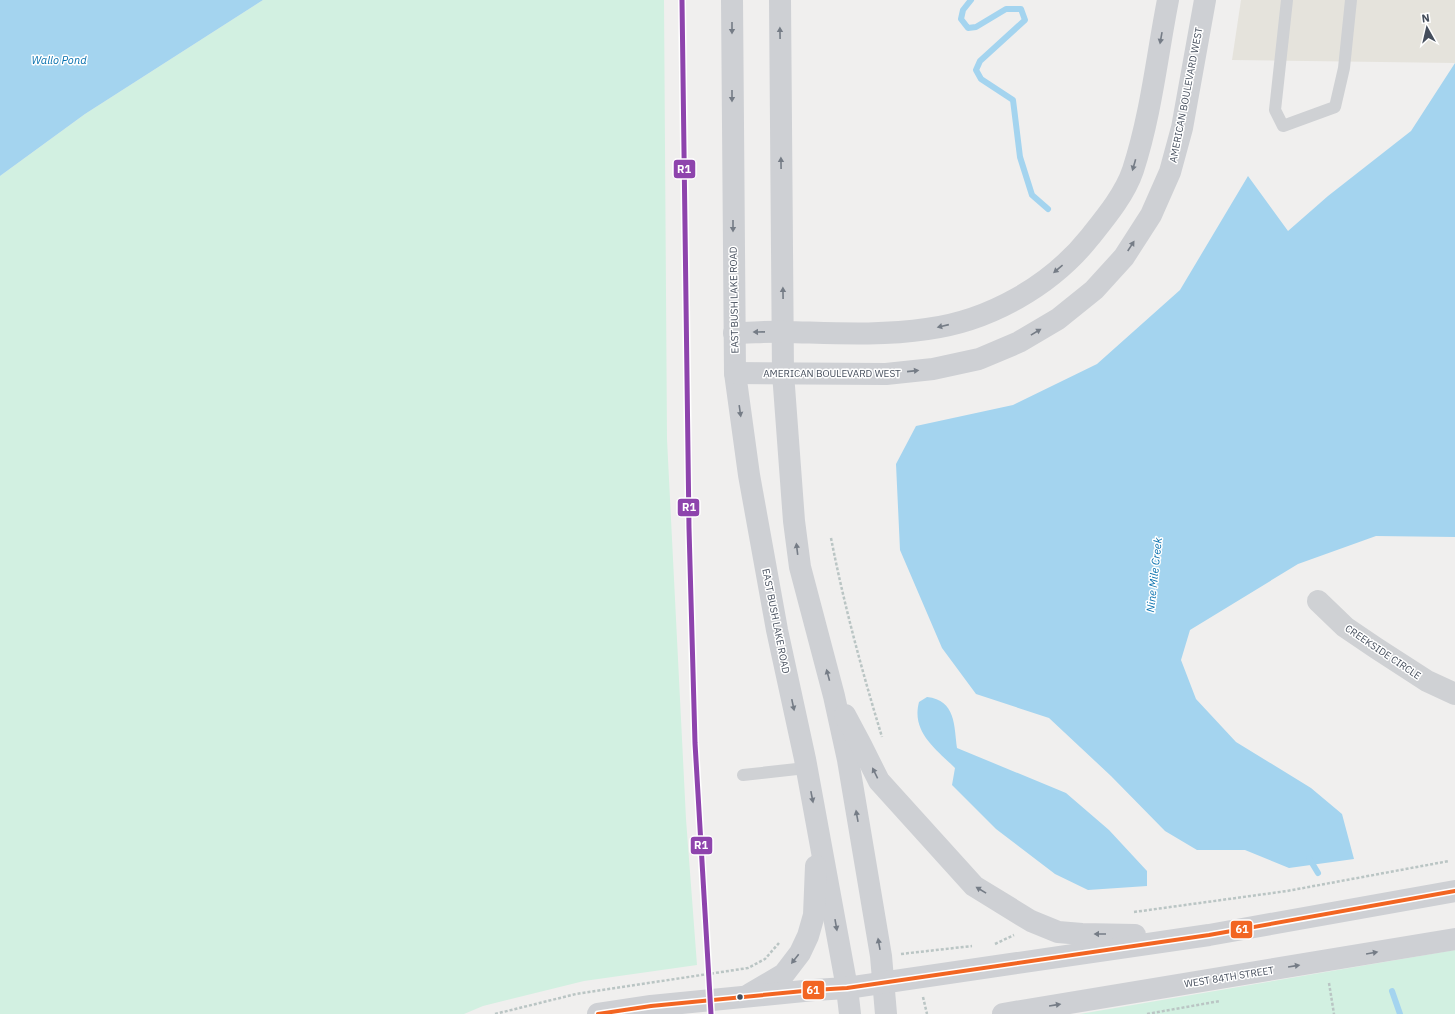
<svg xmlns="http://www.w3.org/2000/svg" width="1455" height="1014" font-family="'IBM Plex Sans',sans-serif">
  <rect width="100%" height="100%" fill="#f0efee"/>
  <!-- commercial -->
  <path fill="#e5e3dc" d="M1241,0H1455V63L1232,60Z"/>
  <!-- green -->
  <g fill="#d2f0e1">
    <path d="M263,0H664L667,439L686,819L697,965L584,981L483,1006L464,1014H0V176L85,114Z"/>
    <path d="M1455,950V1014H1080Z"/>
  </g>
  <!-- water -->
  <g fill="#a4d4ef">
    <path d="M0,0H263L85,114L0,176Z"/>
    <path d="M1455,63V537L1376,536L1298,564L1190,630L1181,660L1196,699L1236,742L1311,788L1342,814L1354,859L1289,868L1245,850H1197L1165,831L1111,776L1049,718L976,694L942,648L900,550L896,464L916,426L1013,405L1097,364L1180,290L1248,176L1288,231L1328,196L1411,131Z"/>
    <path d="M927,697C956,700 954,726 957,748L1066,793L1109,830L1147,871V886L1088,890L1055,874L996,829L952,785L955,768C936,749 911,732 919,702Z"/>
  </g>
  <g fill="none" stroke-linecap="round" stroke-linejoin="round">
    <!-- stream -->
    <g stroke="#a4d4ef" stroke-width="6">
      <path d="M971,0L963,10L961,19L968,28L976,27L1006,9H1021L1025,20L980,61L976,70L981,79L1013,100L1020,157L1032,195L1048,209"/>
      <path d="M1309,858L1318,873"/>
      <path d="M1392,991L1400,1014"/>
    </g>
    <!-- path -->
    <g stroke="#bac5c4" stroke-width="2.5" stroke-dasharray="3 2" stroke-linecap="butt">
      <path d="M831,538C844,605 862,671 882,737"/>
      <path d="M1134,912L1287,891L1449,861"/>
      <path d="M995,944L1014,935"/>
      <path d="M901,954L972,946"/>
      <path d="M1329,983L1334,1014"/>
      <path d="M923,997L927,1014"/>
      <path d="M495,1014L576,994L748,968L765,959L779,943"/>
      <path d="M1147,1014L1220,1001"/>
    </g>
    <!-- lane -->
    <g stroke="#cfd1d4" stroke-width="12">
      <path d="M1287,0L1275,110L1283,126L1335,107L1344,68L1351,0"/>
      <path d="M743,775L806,768"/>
    </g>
    <!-- street -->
    <path stroke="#cfd1d4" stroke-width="22" d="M1318,601L1345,627L1376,648L1427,681L1455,694"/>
    <!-- secondary -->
    <g stroke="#ced0d4" stroke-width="22">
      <path d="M732,0L735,373L749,475L777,630L805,759L847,988L850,1014"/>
      <path d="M780,0L783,373L794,521L800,567L834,696L848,760L881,956L886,1014"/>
      <path d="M734,333C751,333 769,331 786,332C833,333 880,336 927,329C989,321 1051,286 1090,237C1106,217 1125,194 1133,170C1151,115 1157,56 1168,0"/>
      <path d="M735,373L886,374L933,369L979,359L1019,342L1058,319L1094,290L1124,257L1151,215L1170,172L1182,128L1205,0"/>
      <path d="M845,715L861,745L879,781L974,886L1031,921L1058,932L1082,934L1135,935"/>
      <path d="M750,994L784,974L800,953L808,936L814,915L816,866"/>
      <path d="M598,1014L651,1006L814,990L847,988L1209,935L1455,891"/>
      <path d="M1003,1014L1455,939"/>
    </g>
    <defs>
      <path id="bus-1" d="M598,1014L651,1006L814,990L847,988L1209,935L1455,891"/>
    </defs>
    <!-- bus-1 casing -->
    <use href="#bus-1" stroke="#fff" stroke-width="7"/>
    <!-- bus-1 -->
    <use href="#bus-1" stroke="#f26522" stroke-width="4"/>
    <defs>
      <path id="rail-1" d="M682,0L689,528L695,743L711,1014"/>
    </defs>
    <!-- rail-1 casing -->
    <use href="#rail-1" stroke="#fff" stroke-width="8"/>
    <!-- rail-1 -->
    <use href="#rail-1" stroke="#8e44ad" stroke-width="5"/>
  </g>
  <!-- one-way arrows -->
  <defs><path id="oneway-solid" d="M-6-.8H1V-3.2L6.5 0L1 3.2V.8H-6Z"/></defs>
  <g fill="#757c86">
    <use href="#oneway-solid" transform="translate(732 28) rotate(90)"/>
    <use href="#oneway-solid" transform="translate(780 33) rotate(-91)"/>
    <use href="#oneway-solid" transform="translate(1161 38) rotate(100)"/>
    <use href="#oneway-solid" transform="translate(732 96) rotate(90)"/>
    <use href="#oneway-solid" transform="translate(781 163) rotate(-91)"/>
    <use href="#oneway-solid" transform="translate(1134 165) rotate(106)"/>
    <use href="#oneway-solid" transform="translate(733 226) rotate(90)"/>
    <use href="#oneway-solid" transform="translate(1131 246) rotate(-57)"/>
    <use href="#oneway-solid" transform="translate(1058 269) rotate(140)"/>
    <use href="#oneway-solid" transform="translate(783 293) rotate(-91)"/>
    <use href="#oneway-solid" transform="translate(943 326) rotate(167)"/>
    <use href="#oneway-solid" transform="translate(759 332) rotate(179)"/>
    <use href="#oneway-solid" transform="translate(1036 332) rotate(-31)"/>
    <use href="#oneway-solid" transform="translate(913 371) rotate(-6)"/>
    <use href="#oneway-solid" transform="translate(740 411) rotate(82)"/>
    <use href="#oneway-solid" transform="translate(797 549) rotate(-97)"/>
    <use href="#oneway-solid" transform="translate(828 675) rotate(-105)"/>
    <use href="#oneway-solid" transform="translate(793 705) rotate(78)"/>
    <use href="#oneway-solid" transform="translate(875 773) rotate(-116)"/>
    <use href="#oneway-solid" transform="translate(812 797) rotate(79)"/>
    <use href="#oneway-solid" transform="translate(857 816) rotate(-100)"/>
    <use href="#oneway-solid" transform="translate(981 890) rotate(-149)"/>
    <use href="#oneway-solid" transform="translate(836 925) rotate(80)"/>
    <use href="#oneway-solid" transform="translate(1100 934) rotate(-180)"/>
    <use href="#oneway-solid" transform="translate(879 944) rotate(-100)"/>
    <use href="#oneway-solid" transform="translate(1372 953) rotate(-10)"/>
    <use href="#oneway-solid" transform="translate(795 959) rotate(128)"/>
    <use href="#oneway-solid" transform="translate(1294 966) rotate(-9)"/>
    <use href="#oneway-solid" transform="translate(1055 1005) rotate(-9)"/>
  </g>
  <!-- markers -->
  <circle fill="#454e5c" stroke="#fff" stroke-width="1.5" cx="740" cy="997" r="3.5"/>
  <g text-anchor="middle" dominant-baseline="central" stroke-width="3" stroke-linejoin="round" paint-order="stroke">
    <!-- street labels -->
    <g font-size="10" fill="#454e5c" stroke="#fff">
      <text transform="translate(1186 95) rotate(-79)">AMERICAN BOULEVARD WEST</text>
      <text transform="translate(734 300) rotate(-91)">EAST BUSH LAKE ROAD</text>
      <text x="832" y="373">AMERICAN BOULEVARD WEST</text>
      <text transform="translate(776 621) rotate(79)">EAST BUSH LAKE ROAD</text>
      <text transform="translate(1383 652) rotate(34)">CREEKSIDE CIRCLE</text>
      <text transform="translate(1229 977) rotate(-9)">WEST 84TH STREET</text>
    </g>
    <!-- water labels -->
    <g font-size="11" font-style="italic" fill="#0670ae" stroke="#fff">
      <text x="59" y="60">Wallo Pond</text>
      <text transform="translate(1154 575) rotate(-84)">Nine Mile Creek</text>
    </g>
  </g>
  <g stroke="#fff" stroke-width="1.5">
    <rect x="673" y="159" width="23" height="20" rx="4" fill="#8e44ad"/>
    <rect x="677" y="498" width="23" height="19" rx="4" fill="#8e44ad"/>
    <rect x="690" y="836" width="23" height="19" rx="4" fill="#8e44ad"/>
    <rect x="1230" y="920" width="23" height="19" rx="4" fill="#f26522"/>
    <rect x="802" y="980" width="23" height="20" rx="4" fill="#f26522"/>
  </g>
  <g font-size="11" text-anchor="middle" font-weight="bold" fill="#fff">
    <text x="684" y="173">R1</text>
    <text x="689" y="511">R1</text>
    <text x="701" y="849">R1</text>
    <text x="1242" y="933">61</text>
    <text x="813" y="994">61</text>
  </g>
  <!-- north arrow -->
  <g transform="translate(1427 28) rotate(352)" stroke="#ffffff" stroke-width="3" paint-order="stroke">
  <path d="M0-3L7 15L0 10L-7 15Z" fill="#454e5c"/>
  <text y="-6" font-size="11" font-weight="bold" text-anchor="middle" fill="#454e5c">N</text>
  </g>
</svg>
